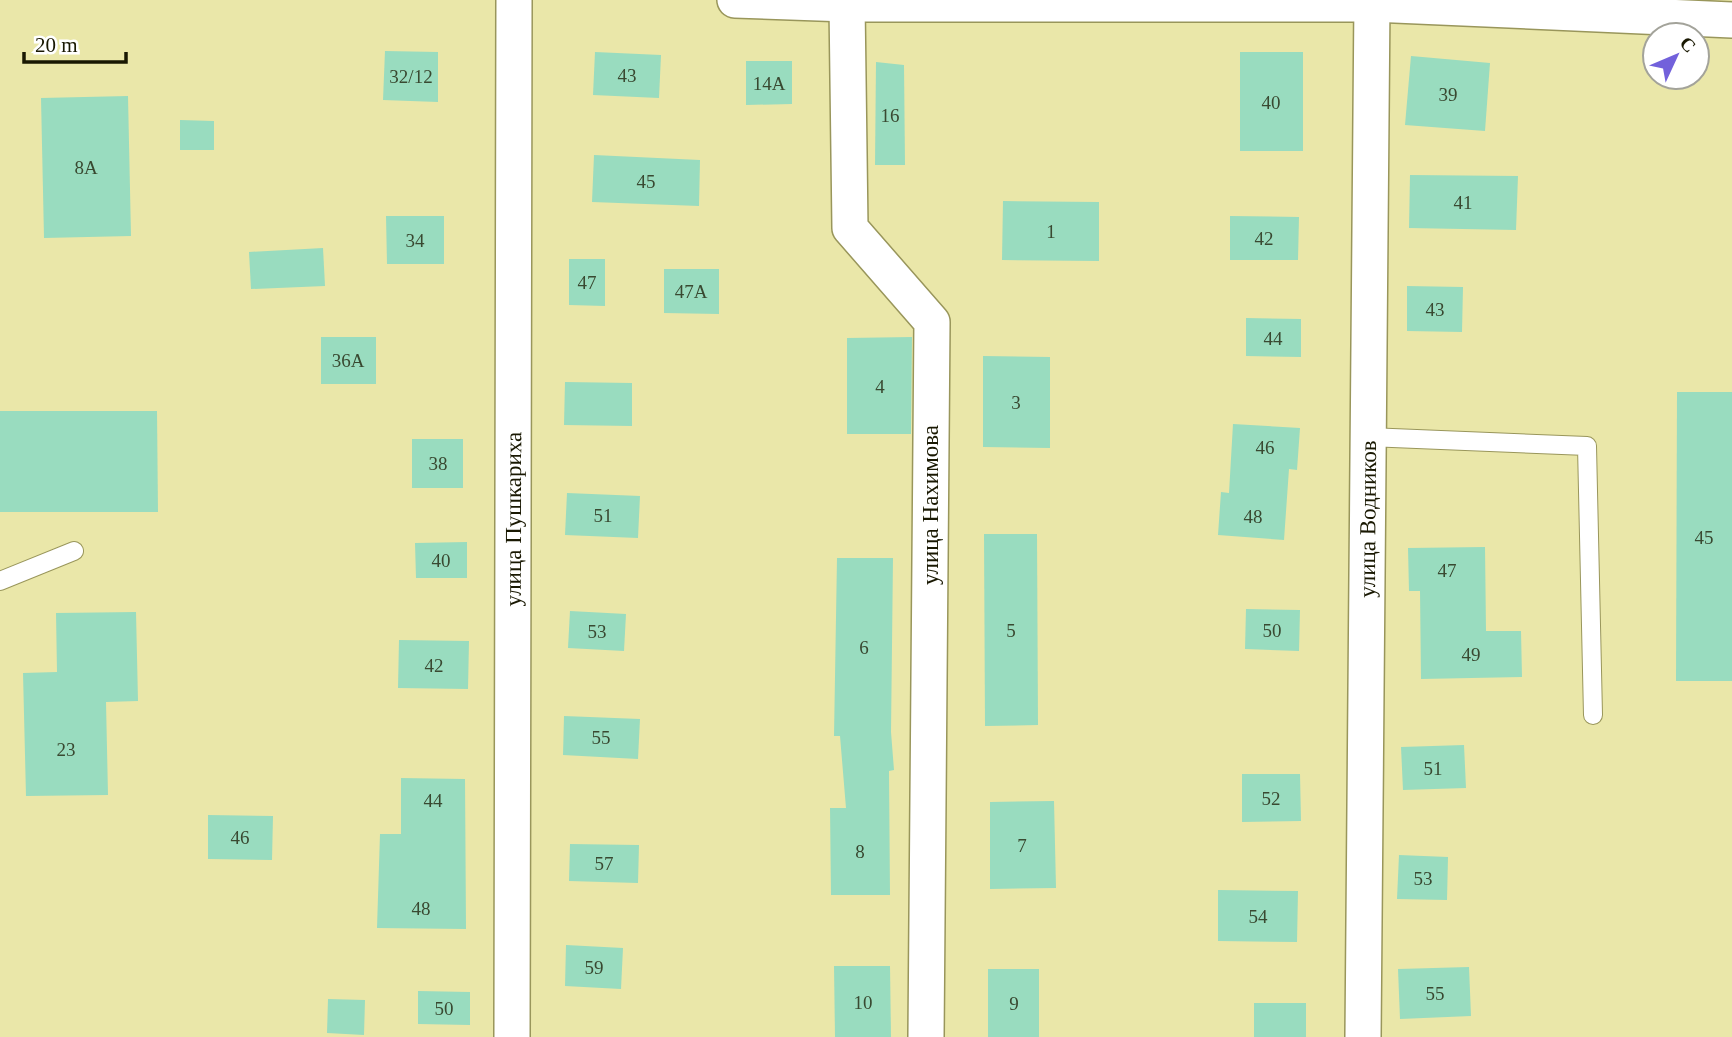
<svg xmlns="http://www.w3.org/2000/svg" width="1732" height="1037" font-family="Georgia,serif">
  <rect width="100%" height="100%" fill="#eae7a9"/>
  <!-- building -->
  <g fill="#99dcbf">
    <path d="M385,51L438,52V102L383,100Z"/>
    <path d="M595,52L661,55L659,98L593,95Z"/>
    <rect x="1240" y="52" width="63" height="99"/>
    <path d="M1411,56L1490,63L1485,131L1405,125Z"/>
    <path d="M746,61H792V104L746,105Z"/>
    <path d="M876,62L904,65L905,165H875Z"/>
    <path d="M128,96L131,236L44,238L41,98Z"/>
    <path d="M180,120L214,121V150H180Z"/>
    <path d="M594,155L700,160L699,206L592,202Z"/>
    <path d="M1410,175L1518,176L1516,230L1409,228Z"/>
    <path d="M1003,201L1099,202V261L1002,260Z"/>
    <path d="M386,216H444V264H387Z"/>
    <path d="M1230,216L1299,217L1298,260H1230Z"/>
    <path d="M323,248L325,286L251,289L249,252Z"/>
    <path d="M569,259H605V306L569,305Z"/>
    <path d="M664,269H719V314L664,313Z"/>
    <path d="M1407,286L1463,287L1462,332L1407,331Z"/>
    <path d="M1246,318L1301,319V357L1246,356Z"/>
    <rect x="321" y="337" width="55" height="47"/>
    <path d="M912,337L911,434H847V338Z"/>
    <path d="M983,356L1050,357V448L983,447Z"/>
    <path d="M565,382L632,383V426L564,425Z"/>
    <path d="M1677,392H1732V681H1676Z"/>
    <path d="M0,411H157L158,512H0Z"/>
    <path d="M1233,424L1300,428L1297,470L1289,469L1284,540L1218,535L1221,492L1229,493Z"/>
    <rect x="412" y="439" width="51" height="49"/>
    <path d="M567,493L640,496L638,538L565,535Z"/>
    <path d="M984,534H1037L1038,725L985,726Z"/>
    <path d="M467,542V578H416L415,543Z"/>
    <path d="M1485,547L1486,631H1521L1522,677L1421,679L1420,591H1409L1408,548Z"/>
    <path d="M837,558H893L891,732L894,770L889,771L890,895H831L830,808H846L840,736H834Z"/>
    <path d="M1246,609L1300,610L1299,651L1245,649Z"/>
    <path d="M570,611L626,614L624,651L568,648Z"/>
    <path d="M136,612L138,701L106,702L108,795L26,796L23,673L57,672L56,613Z"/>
    <path d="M399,640L469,641L468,689L398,688Z"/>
    <path d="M564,716L640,719L638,759L563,755Z"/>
    <path d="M1464,745L1466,788L1403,790L1401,747Z"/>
    <path d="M1242,774H1300L1301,821L1242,822Z"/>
    <path d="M401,778L465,779L466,929L377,928L380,834H401Z"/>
    <path d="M1054,801L1056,888L990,889V802Z"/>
    <path d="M208,815L273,816L272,860L208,859Z"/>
    <path d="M570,844L639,845L638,883L569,881Z"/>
    <path d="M1399,855L1448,857L1447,900L1397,899Z"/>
    <path d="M1218,890L1298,891L1297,942L1218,941Z"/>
    <path d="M566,945L623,948L621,989L565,986Z"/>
    <path d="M834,966H890L891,1037H835Z"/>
    <path d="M1469,967L1471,1016L1400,1019L1398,969Z"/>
    <rect x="988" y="969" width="51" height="68"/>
    <path d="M418,991L470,992V1025L418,1024Z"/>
    <path d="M328,999L365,1000L364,1035L327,1033Z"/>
    <rect x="1254" y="1003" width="52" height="34"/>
  </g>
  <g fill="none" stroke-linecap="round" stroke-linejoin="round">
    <defs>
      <g id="lane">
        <path d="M1368,437L1587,446L1593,715"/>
        <path d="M0,581L74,551"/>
      </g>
      <g id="street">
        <path d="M735,0L847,4H1372L1732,20"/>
        <path d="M847,4L850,228L932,322L926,1037"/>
        <path id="s1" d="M512,1037L514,0"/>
        <path id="s2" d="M1363,1037L1372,0"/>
      </g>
    </defs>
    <!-- lane casing -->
    <use href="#lane" stroke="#99965b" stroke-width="20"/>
    <!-- street casing -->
    <use href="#street" stroke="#99965b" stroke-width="38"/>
    <!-- lane -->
    <use href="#lane" stroke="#fff" stroke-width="18"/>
    <!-- street -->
    <use href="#street" stroke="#fff" stroke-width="35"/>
  </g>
  <g text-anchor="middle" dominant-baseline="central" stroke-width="5" stroke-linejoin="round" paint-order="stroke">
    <!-- number labels -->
    <g font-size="19" fill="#394931">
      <text x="627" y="75">43</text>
      <text x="411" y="76">32/12</text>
      <text x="769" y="83">14А</text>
      <text x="1448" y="94">39</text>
      <text x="1271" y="102">40</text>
      <text x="890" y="115">16</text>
      <text x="86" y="167">8А</text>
      <text x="646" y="181">45</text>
      <text x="1463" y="202">41</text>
      <text x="1051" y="231">1</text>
      <text x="1264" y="238">42</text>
      <text x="415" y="240">34</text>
      <text x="587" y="282">47</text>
      <text x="691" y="291">47А</text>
      <text x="1435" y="309">43</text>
      <text x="1273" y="338">44</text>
      <text x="348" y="360">36А</text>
      <text x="880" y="386">4</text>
      <text x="1016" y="402">3</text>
      <text x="1265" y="447">46</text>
      <text x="438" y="463">38</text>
      <text x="603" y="515">51</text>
      <text x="1253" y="516">48</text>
      <text x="1704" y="537">45</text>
      <text x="441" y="560">40</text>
      <text x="1447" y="570">47</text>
      <text x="1011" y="630">5</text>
      <text x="1272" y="630">50</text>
      <text x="597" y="631">53</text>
      <text x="864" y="647">6</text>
      <text x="1471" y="654">49</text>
      <text x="434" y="665">42</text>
      <text x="601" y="737">55</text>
      <text x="66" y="749">23</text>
      <text x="1433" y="768">51</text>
      <text x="1271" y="798">52</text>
      <text x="433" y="800">44</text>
      <text x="240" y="837">46</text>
      <text x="1022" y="845">7</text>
      <text x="860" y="851">8</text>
      <text x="604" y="863">57</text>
      <text x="1423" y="878">53</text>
      <text x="421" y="908">48</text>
      <text x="1258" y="916">54</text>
      <text x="594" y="967">59</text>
      <text x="1435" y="993">55</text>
      <text x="863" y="1002">10</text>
      <text x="1014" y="1003">9</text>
      <text x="444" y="1008">50</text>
    </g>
    <!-- street labels -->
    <g font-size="23" fill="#191802" stroke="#fff">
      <text transform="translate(930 505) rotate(-90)">улица Нахимова</text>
      <text stroke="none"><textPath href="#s1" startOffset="518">улица Пушкариха</textPath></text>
      <text stroke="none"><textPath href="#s2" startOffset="518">улица Водников</textPath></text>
    </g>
  </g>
  <!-- north arrow -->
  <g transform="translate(1676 56) rotate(46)"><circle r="33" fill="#ffffff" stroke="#a3a39a" stroke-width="2"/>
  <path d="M0-5L12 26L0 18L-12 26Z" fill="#7261db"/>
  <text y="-10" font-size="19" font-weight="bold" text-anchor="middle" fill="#191802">С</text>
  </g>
  <!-- scale -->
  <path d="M24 52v10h102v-10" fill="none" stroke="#191802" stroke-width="3.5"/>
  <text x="35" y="52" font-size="21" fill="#191802" stroke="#ffffff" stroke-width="5" paint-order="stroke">20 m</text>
</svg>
